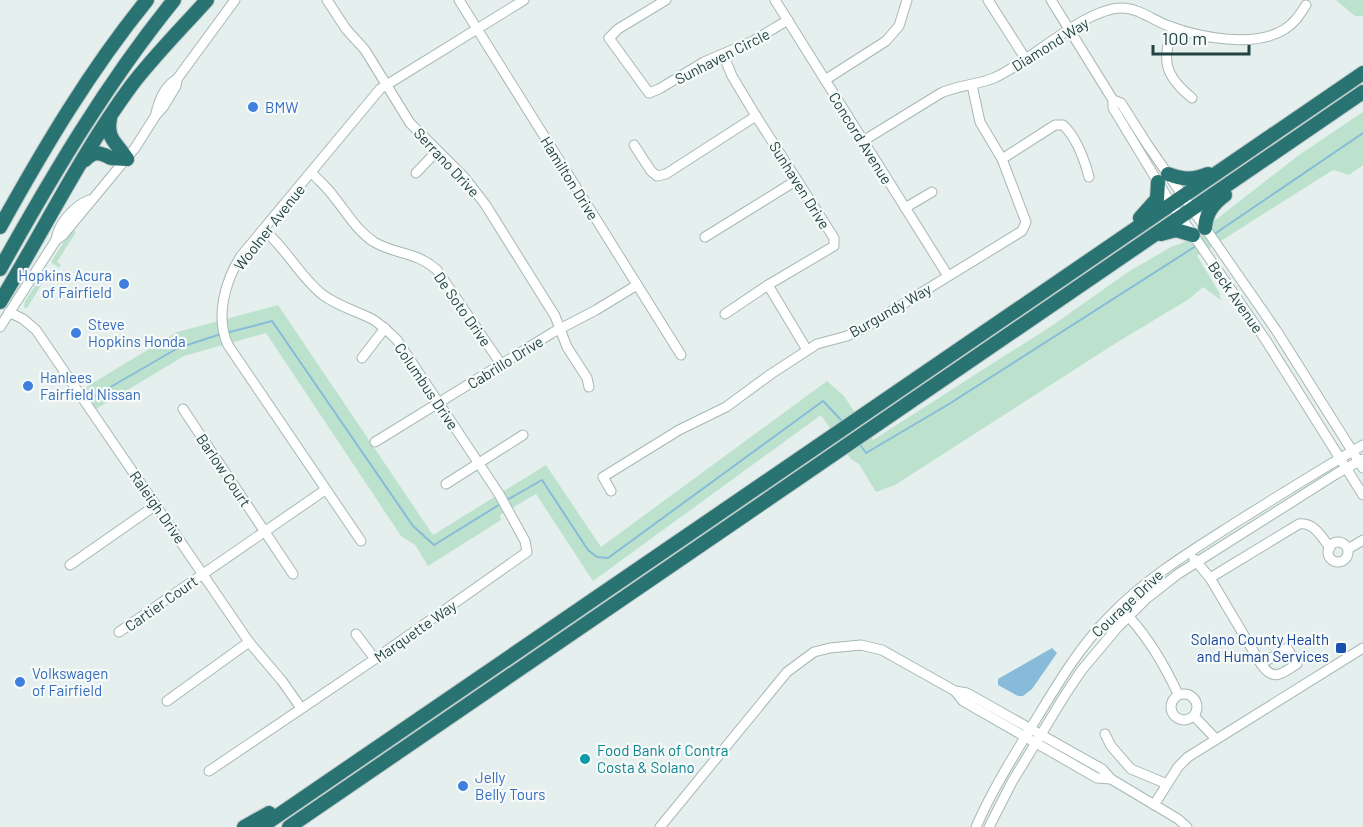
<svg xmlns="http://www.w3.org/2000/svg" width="1363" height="827" font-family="Barlow,sans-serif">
  <rect width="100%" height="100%" fill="#e5efed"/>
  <!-- green -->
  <g fill="#bce2ce">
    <path d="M1336,0H1363V16H1355Z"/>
    <path d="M1363,112V165L1349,175L1333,170L1197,256L1219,292L1221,300L1203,287L1189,299L1116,343L895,485L876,492L859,464L851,459L821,415L593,581L536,494L500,515L501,520L428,566L415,545L401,536L266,333L184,356L96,409L83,389L177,332L278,305L433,535L546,465L601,547L827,381L844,396L873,440L1053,325L1128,272L1171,247L1182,243L1218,218L1299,155Z"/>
    <path d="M72,229L76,232L57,262L61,265L59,268L51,262Z"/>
    <path d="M45,271L52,277L48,274L27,308H24L25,301Z"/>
  </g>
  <!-- water -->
  <path fill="#88bbd9" d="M1052,648L1057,653L1032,689L1023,696H1018L998,685V679Z"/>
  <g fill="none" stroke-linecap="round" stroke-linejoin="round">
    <!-- stream -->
    <g stroke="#88bbd9" stroke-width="2">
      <path d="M1213,235L1363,133"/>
      <path d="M226,333L272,321L413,526L434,545L502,503"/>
      <path d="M95,396L178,348L221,334"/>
      <path d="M858,442L866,453L949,404L1196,246"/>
      <path d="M507,500L542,480L588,550L597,557L608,558L823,401L844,423"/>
    </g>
    <defs>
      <g id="minor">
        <path d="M327,0L346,29L365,50L410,123L464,177L485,204L555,316L567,347L587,378L589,387"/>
        <path d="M459,0L681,355"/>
        <path d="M666,0L618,29L609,38L649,93L659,89L704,62L753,41L788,20"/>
        <path d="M775,0L948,276"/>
        <path d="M988,0L1025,58"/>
        <path d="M1051,0L1113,100V108L1167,197L1265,339L1363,495"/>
        <path d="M1173,28C1161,61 1165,76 1192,98"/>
        <path d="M723,54L732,76L756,116L834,238V246L768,285L807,350"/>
        <path d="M825,80L886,41L899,26L907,0"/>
        <path d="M1113,100L1121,103L1147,144L1276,330L1363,468"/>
        <path d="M156,113C159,100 165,86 177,79L235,0"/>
        <path d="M863,141L941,93C958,85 977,85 994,78C1029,63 1084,8 1122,8C1139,8 1154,21 1169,26C1200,38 1256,48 1285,29C1295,23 1300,14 1306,5"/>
        <path d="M634,145L651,171L657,176L666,174L756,116"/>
        <path d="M1002,159L1055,125H1063C1077,138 1084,158 1089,177"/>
        <path d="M312,173C319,181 328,188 334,197C347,213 357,231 374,242C396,255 416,251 437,270L501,364"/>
        <path d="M416,173L437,151"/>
        <path d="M905,208L932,192"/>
        <path d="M705,237L797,180"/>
        <path d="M56,240C58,224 74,206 89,200"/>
        <path d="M9,312L23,319L36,330L249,642L282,681L301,708"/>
        <path d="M725,314L768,285"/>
        <path d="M0,327L56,240L63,235L135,148L156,115L164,106L176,86L177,79"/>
        <path d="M362,358L385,328"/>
        <path d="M183,409L293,574"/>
        <path d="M375,442L552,333L596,310L637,285"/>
        <path d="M446,484L523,435"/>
        <path d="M611,491L603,477L679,430L726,407L771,374L817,344L847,336L864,328L1022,231L1026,222L1002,159L980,122L972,85"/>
        <path d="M361,541L228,345C215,317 225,281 241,256L380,89L524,0"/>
        <circle cx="1338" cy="552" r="10"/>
        <path d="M1348,549L1363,540"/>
        <path d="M1194,559L1210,578L1261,664C1274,683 1282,673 1297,664L1287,648L1261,664"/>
        <path d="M70,565L156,505"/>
        <path d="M1210,578L1299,524C1314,522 1322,537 1330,548"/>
        <path d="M1129,617C1150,640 1165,666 1178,694"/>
        <path d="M119,632L325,490"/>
        <path d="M356,634L375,659"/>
        <path d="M955,691L963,701L1097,778L1111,779"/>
        <circle cx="1184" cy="707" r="13"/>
        <path d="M167,701L249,642"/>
        <path d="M1194,716L1216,739"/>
        <path d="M1105,734L1111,746L1131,769L1167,784"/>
        <path d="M209,771L375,659L527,552L525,541L499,494L397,340C389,332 382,325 372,319C356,311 338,306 323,295C299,276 287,249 264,230"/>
        <path d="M1154,805L1178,767L1188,757L1363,648"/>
        <path d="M660,827L787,672L814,652L830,648L861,645L882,650L955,691L967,693L1102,769L1111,779L1178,819L1187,827"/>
        <path d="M976,827C993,788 1016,752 1038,716C1060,680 1081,645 1110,616C1147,577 1193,550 1238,521C1280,495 1321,469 1363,445"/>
        <path d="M989,827L1012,782L1065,695L1081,671L1117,628L1146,599L1178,574L1336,474L1363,459"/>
      </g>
      <g id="highway">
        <path d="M110,119C106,139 117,143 127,159"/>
        <path d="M85,160C95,150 100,153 111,158C116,159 122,159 127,159"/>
        <path d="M1168,174C1184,180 1193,180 1208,174"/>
        <path d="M1140,218L1157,199L1158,182"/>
        <path d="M0,227C44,148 90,70 147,0"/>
        <path d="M1205,228C1206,213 1213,204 1225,195"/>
        <path d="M1161,234L1176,230L1193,235"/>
        <path d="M0,269C52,176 106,84 174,0"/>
        <path d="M0,302C44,230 81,154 131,86C154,56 181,29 207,0"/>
        <path d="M244,827L269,813"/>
        <path d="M261,827L1363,73"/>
        <path d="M289,827L1363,92"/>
      </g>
    </defs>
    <!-- minor casing -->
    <use href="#minor" stroke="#a6b8b6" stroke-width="11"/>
    <!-- highway casing -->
    <use href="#highway" stroke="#c1cbca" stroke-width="16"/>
    <!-- minor -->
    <use href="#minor" stroke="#fff" stroke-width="9"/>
    <!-- highway -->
    <use href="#highway" stroke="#2a7373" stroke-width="14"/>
  </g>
  <!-- markers -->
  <g fill="#3f7fe0" stroke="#f6fbf9" stroke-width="2">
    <circle cx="253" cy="107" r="6"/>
    <circle cx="124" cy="284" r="6"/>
    <circle cx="76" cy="333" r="6"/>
    <circle cx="28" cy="386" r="6"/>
    <circle cx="20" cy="682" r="6"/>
    <circle cx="463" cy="786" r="6"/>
  </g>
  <rect fill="#1a4fb4" stroke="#f6fbf9" stroke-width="2" x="1335" y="642" width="12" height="12" rx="3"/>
  <circle fill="#0f9aa8" stroke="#f6fbf9" stroke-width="2" cx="585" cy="759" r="6"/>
  <g text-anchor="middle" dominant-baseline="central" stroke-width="4.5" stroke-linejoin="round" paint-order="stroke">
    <!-- street labels -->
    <g font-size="15" fill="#214442" stroke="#f6fbf9">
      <text transform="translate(1050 44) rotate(-32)">Diamond Way</text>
      <text transform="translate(722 56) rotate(-27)">Sunhaven Circle</text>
      <text transform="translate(861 138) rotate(58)">Concord Avenue</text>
      <text transform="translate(447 162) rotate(47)">Serrano Drive</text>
      <text transform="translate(570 178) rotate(58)">Hamilton Drive</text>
      <text transform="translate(800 185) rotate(58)">Sunhaven Drive</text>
      <text transform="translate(269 227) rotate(-52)">Woolner Avenue</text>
      <text transform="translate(1236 297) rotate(55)">Beck Avenue</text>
      <text transform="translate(463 309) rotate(55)">De Soto Drive</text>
      <text transform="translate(890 310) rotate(-30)">Burgundy Way</text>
      <text transform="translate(505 362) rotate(-32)">Cabrillo Drive</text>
      <text transform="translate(427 386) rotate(56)">Columbus Drive</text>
      <text transform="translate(224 470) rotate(56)">Barlow Court</text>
      <text transform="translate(158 507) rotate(55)">Raleigh Drive</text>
      <text transform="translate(161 603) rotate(-35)">Cartier Court</text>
      <text transform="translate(1127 603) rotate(-43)">Courage Drive</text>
      <text transform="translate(415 631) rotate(-35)">Marquette Way</text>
    </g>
    <!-- shop labels -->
    <g font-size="15" fill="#366cbe" stroke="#f6fbf9" text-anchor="start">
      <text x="265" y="107">BMW</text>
      <text x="112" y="275" text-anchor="end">Hopkins Acura<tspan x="112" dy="17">of Fairfield</tspan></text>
      <text x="88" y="324">Steve<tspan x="88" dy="17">Hopkins Honda</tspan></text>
      <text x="40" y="377">Hanlees<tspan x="40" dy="17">Fairfield Nissan</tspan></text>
      <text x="32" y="673">Volkswagen<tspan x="32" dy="17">of Fairfield</tspan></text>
      <text x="475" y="777">Jelly<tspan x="475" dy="17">Belly Tours</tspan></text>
    </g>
    <!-- transit labels -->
    <g font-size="15" fill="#164399" stroke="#f6fbf9" text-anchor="end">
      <text x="1329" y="639">Solano County Health<tspan x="1329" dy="17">and Human Services</tspan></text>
    </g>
    <!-- culture labels -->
    <g font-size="15" fill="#0d838f" stroke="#f6fbf9" text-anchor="start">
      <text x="597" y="750">Food Bank of Contra<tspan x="597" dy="17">Costa &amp; Solano</tspan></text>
    </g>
  </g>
  <!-- scale -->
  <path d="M1153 45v9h96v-9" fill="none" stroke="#214442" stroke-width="3"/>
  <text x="1162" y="45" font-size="18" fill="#214442" stroke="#f6fbf9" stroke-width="4.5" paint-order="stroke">100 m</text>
</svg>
